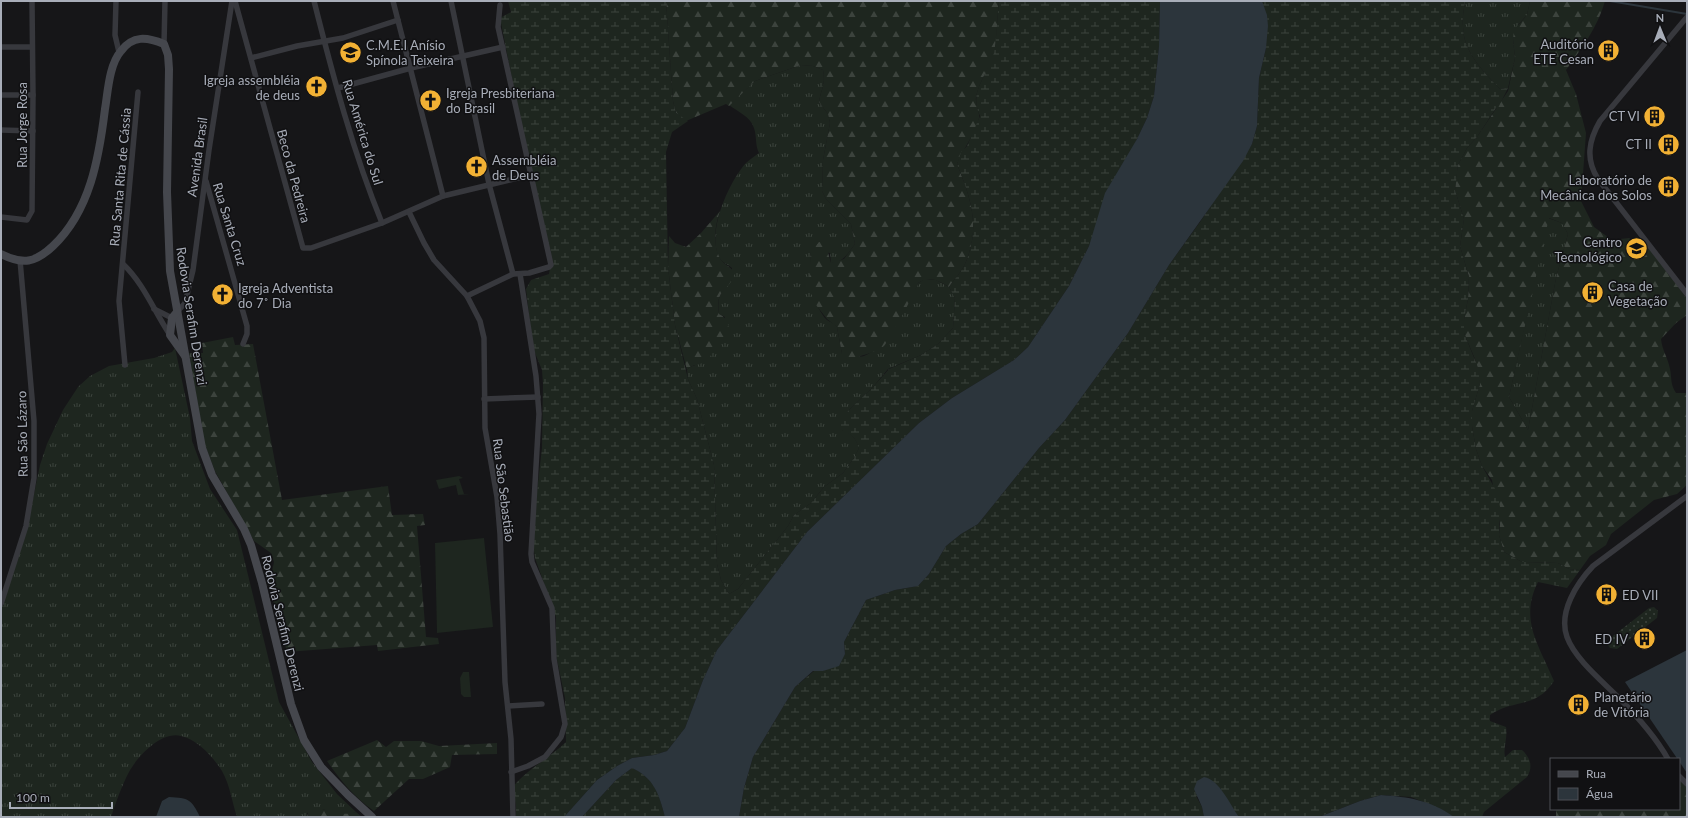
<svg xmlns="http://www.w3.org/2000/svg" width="1688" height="818" font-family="Lato,sans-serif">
  <defs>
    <pattern id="grass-tufts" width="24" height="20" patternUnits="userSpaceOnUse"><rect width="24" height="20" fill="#1e261f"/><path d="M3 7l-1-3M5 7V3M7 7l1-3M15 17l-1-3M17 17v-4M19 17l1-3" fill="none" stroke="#3c433d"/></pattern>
    <pattern id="forest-firs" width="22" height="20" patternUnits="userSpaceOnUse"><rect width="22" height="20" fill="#1e261f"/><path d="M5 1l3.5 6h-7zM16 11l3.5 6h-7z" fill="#3c433d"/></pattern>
    <pattern id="wetland-marsh" width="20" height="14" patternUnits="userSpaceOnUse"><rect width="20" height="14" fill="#1e261f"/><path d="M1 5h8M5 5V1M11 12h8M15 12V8" fill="none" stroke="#3c433d"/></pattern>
    <pattern id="park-dots" width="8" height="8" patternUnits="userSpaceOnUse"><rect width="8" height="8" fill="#1e261f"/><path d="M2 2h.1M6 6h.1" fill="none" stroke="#3c433d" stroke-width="1.8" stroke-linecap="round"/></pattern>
  </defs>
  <rect width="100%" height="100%" fill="#161618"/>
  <!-- grass -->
  <g fill="url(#grass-tufts)">
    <path d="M1465,1H1530L1527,15L1518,25L1513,39L1515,58L1508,88L1500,89C1483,71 1463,52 1463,26C1462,18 1464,9 1465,1Z"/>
    <path d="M801,65L813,66L823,70C826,85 821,89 819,102L828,114L830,123L823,160L822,191L826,199L851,224L855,244C848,253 844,262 831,263L830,253L811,251C810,272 811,305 827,320C830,322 834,323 837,327L842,354C848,354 858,358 864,356C888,346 899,320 909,299C912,292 916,290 918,283L925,279L936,280L949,287L955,298L953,328L938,344L921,355L888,369L873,387L848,411L842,430C852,434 855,437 859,448L854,458L843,473L824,487L811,503L794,515L788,526L738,589L729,594L721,580L717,564L714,465L697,399L688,379L687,370C691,365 696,366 700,362C719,346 719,340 725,317L719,314C717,296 720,293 732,280V268C729,265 723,263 721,260C704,237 729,181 746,163C750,159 755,156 759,153C755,145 757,137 754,128C750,116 738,112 729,105L755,81Z"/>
    <path d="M1548,218L1562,223L1568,234L1556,278L1528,430L1509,397Z"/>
    <path d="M175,348L190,418L192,441L210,489L237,530L279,702L312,762L337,794L356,812L350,814H335L323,809L307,813L308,817H237C232,802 230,785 222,771C213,757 197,739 181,736C161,731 138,756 129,772C122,785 116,802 111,817H1V608L27,528L40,465L47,444L63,410L78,387L90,376L109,366L154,358L172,352Z"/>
  </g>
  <!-- forest -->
  <g fill="url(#forest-firs)" fill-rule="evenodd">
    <path d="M666,1H999C997,15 997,45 994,56C988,70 979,82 976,97C975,104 980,112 979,118C975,135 963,148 957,164C971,199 981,227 965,264C961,272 954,280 949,287C937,280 930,276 918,283C917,289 889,341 884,346C877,352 858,357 849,359L842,354L837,327L827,319L816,305L811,293L809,281L811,251L819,242H825L831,263L844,259L855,244L851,224L826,199L822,191L823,160L830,123L828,114L819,102C821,89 826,85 823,70L813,66L801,65L755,81L729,106L726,104L686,121L676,113L673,101Z"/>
    <path d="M1530,1H1605C1598,27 1581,49 1566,70L1576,94L1586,133L1581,201L1594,227L1612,240L1629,238L1653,250L1687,299V315L1676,323L1661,339C1662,350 1668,358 1670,369C1672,379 1670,384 1676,393H1687V485L1677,494L1654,500L1611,534L1606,545L1590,556L1580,570L1569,569L1558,563L1522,562L1504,552L1499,535L1500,524L1492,480L1482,466L1476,449L1472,426V411L1480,384L1475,359L1464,333V319L1468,299L1469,277L1460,246L1464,219L1455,190L1456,178L1458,165L1467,148L1477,137L1508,91L1515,58L1513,39L1514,30L1527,15ZM1549,218L1562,223L1568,234L1556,278L1528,430L1509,397Z"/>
    <path d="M720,211C715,225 712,246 721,260C725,265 731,267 735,273C729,293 715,287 719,314C730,319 729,329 729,340C713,345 717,350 707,360C701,366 693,363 687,370L675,325L668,267L669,236L675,243L686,247L701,233Z"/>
    <path d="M233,337L235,345L253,344L282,500L388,486L392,515L423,514L425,525L417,526L426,637L438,638L439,644L378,651L377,645L287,652L269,586L274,562L271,553L254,541L215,471L204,443L189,353H203L202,343Z"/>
    <path d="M377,740L386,747L394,741H421L439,746L497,743V754L452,755L450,767L423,779H409L374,811C354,797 341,781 327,761Z"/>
    <path d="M1679,779L1687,785V817H1556V809H1679Z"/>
    <path d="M317,808C331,810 341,817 356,812L362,817H308V810Z"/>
  </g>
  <!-- wetland -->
  <g fill="url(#wetland-marsh)">
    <path d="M508,1H666L673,101L676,113L688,121L672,132L666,152L668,267L675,325L688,379L697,399L714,465L717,564L721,580L729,594L738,589L788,526L794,515L811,503L824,487L843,473L854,458L859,448C852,429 847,437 839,427L848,411L873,387L889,369L921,355L938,344L953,328L955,298L949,287C954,280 961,272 965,264C981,227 971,199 957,164L961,152L967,146L980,116C970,93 982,84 989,64C990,60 993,57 994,53C997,36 997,18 999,1H1160L1159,46L1154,96L1147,118L1098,222L1089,246L1069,286L1028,347L1014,360L952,398L919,423L807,532L717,650L703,680L685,728L667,751L654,755L632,758L617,766L597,780L564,817H516V805L512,788C525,771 549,758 566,742L565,698L556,655V617L535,558L532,535L542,448L543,384L542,370L533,348L526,289L531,280L549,274L551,262L537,204L500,18L511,12Z"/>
    <path d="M1262,1H1465C1464,9 1462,18 1463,26C1463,52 1483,71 1500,89L1508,88L1498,108H1496L1477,137L1467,148L1458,165L1455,190L1464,219L1460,246L1469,277L1468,299L1464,319V333L1479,370L1480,384L1472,411V426L1476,449L1482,466L1498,494L1500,507L1499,535L1504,552L1522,562L1558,563L1569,569L1580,570L1567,588L1538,582C1519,620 1539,645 1554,681C1535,710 1514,698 1490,715V721L1506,727C1508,737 1503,747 1505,757L1513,750H1522C1531,758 1533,767 1527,777L1484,812L1482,817H1454L1436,807L1411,797L1381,795L1360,801L1319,817H1239L1232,808L1196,796L1202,807L1204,817H739L744,788L753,757L795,687L814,671H823L845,654L844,642L866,600L895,590L918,586L929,574L946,546L961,534L978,524L1039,448L1065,420L1128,333L1169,265L1200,222L1252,144L1257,126L1259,78L1266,48Z"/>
    <path d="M632,768C655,778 659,794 665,817H582L616,780Z"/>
  </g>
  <!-- park -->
  <path fill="url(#park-dots)" d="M1654,607L1658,611L1657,618L1617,649L1610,648L1607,644L1609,639L1649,608Z"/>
  <!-- garden -->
  <g fill="#1e261f">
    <path d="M459,476L463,478L459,479L464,494H470L458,495L456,485L439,489L436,480Z"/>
    <path d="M484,538L493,627L437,633L435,543Z"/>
    <path d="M463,672H469L471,697H464L461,694L460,678Z"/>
  </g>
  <!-- water -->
  <g fill="#2c353c">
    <path d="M1160,1H1262L1267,15L1268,26L1266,48L1259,78L1257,126L1252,144L1243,161L1169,265L1128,333L1065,420L1039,448L978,524L961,534L946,546L929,574L918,586L895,590L866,600L844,642L845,654L839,666L823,671H813L795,687L753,757L744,788L739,817H665C659,794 654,778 632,768L616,780L582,817H564L597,780L617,766L632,758L654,755L667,751L685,728L703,680L717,650L807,532L919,423L952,398L1014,360L1028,347L1069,286L1089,246L1105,193L1137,139L1147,118L1154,96L1159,46Z"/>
    <path d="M1687,650V773L1625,682Z"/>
    <path d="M1204,777C1220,780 1230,805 1239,817H1204L1202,807L1194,789L1197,781Z"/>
    <path d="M1381,795C1409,797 1430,800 1454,817H1319L1360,801Z"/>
    <path d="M169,797C189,798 191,799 200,817H156L162,801Z"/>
  </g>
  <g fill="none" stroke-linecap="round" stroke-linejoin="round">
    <!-- stream -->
    <path stroke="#2c353c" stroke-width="2" d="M1610,1L1687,14"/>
    <!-- minor -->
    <g stroke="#37383d" stroke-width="5.5">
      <path d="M116,1L115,35L119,52"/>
      <path d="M235,1L303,248H311L382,223L443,196L530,175"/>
      <path d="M314,1C333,76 353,152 382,223"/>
      <path d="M393,1L443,196"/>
      <path d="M451,1L489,184L513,274"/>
      <path d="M1687,17L1600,121C1589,140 1585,159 1598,179L1687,294"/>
      <path d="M164,44L165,1"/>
      <path d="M1,47H32"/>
      <path d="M251,58L297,46L343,38L398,20"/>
      <path d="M338,88L411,68L503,47"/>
      <path d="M1,95H33"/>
      <path d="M1,130L33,131"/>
      <path d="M206,181L247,326V334L243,344"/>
      <path d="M409,212L424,243L434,260L467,296L480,321L484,338L485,428L497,497L500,534L505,682L511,739L513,817"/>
      <path d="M1,217L27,220L32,211L33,95L32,1"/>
      <path d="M123,264C144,284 154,311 170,335"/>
      <path d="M467,296L513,274L529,273L549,267L551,265L498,27L500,5"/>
      <path d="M154,309L172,318"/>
      <path d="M177,312L185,303L193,270L209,150L232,1"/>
      <path d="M125,365L119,301L138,92"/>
      <path d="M484,399L538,397"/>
      <path d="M1,604L26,526L34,478V421L20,260"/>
      <path d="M508,706L542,704"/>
      <path d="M1668,759C1655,736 1637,716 1618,697C1602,681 1575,659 1567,637C1558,612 1577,583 1593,566L1687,496"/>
      <path d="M511,772L528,766L545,757L561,737L565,724L554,659L552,608L532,562L531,554L539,414L536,376L520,274"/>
      <path d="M1679,776L1687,784"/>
    </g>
    <!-- secondary -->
    <g stroke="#45474d" stroke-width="8">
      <path d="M1,254C23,265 35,263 53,246C90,211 99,158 105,109C108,91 109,65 121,51C133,35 147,37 164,44L168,55L169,69L167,192L170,271L202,448L212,475L244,529L251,545L262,583L291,704L304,740L321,767L348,795L372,817"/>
      <path d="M177,312L172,318L170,335L185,356"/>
    </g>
  </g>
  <!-- icons -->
  <defs>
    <symbol id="building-disc" viewBox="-11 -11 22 22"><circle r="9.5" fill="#f2b134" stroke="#111113"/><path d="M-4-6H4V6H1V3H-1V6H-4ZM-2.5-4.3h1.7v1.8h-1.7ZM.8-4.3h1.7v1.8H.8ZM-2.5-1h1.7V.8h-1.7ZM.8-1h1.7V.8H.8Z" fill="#111"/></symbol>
    <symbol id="school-disc" viewBox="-11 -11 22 22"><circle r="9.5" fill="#f2b134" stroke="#111113"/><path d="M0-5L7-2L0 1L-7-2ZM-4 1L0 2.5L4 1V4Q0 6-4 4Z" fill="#111"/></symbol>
    <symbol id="church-disc" viewBox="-11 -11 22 22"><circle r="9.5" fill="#f2b134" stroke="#111113"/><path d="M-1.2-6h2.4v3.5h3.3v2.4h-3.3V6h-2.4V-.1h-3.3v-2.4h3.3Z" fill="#111"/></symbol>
    <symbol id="university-disc" viewBox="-11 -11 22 22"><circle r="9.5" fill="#f2b134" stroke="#111113"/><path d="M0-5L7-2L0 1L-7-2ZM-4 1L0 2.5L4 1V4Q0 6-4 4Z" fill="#111"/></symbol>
  </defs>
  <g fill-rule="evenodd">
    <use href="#building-disc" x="1596" y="38" width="25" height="25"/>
    <use href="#school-disc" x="338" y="40" width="25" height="25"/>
    <use href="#church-disc" x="304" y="74" width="25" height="25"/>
    <use href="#church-disc" x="418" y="88" width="25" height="25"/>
    <use href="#building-disc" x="1642" y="104" width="25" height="25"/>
    <use href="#building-disc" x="1656" y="132" width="25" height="25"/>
    <use href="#church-disc" x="464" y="154" width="25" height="25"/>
    <use href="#building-disc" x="1656" y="174" width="25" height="25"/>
    <use href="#university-disc" x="1624" y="236" width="25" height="25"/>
    <use href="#building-disc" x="1580" y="280" width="25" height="25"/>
    <use href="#church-disc" x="210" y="282" width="25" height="25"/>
    <use href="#building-disc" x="1594" y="582" width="25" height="25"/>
    <use href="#building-disc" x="1632" y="626" width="25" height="25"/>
    <use href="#building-disc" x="1566" y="692" width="25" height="25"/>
  </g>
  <g text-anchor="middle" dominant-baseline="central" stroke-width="3" stroke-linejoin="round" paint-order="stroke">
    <!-- poi labels -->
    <g font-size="13" fill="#a8adb8" stroke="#111113" text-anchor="end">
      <text x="1594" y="44">Auditório<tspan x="1594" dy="15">ETE Cesan</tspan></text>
      <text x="366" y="45" text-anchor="start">C.M.E.I Anísio<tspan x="366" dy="15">Spínola Teixeira</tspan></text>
      <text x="300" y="80">Igreja assembléia<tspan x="300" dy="15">de deus</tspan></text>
      <text x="446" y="93" text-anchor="start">Igreja Presbiteriana<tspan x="446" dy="15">do Brasil</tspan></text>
      <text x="1640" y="116">CT VI</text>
      <text x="1652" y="144">CT II</text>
      <text x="492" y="160" text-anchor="start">Assembléia<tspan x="492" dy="15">de Deus</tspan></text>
      <text x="1652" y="180">Laboratório de<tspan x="1652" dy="15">Mecânica dos Solos</tspan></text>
      <text x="1622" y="242">Centro<tspan x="1622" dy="15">Tecnológico</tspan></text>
      <text x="1608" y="286" text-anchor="start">Casa de<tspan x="1608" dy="15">Vegetação</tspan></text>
      <text x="238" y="288" text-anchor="start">Igreja Adventista<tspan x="238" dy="15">do 7˚ Dia</tspan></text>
      <text x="1622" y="595" text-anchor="start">ED VII</text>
      <text x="1628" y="639">ED IV</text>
      <text x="1594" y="697" text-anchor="start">Planetário<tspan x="1594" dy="15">de Vitória</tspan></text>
    </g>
    <!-- street labels -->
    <g font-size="13" fill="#a8adb8" stroke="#111113">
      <text transform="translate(22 125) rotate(-90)">Rua Jorge Rosa</text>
      <text transform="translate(363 132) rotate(73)">Rua América do Sul</text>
      <text transform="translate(197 157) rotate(-82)">Avenida Brasil</text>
      <text transform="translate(294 176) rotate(75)">Beco da Pedreira</text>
      <text transform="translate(120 177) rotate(-85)">Rua Santa Rita de Cássia</text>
      <text transform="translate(230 224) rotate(73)">Rua Santa Cruz</text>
      <text transform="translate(192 316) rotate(81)">Rodovia Serafim Derenzi</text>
      <text transform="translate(22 434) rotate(-91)">Rua São Lázaro</text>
      <text transform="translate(504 490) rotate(83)">Rua São Sebastião</text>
      <text transform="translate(283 623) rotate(76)">Rodovia Serafim Derenzi</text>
    </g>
  </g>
  <!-- border -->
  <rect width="1688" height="818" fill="none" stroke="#a8adb8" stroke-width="4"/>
  <!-- legend -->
  <rect x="1550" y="758" width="130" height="52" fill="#111113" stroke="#4d4f55"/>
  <rect x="1558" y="771" width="20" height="6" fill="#45474d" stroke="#4d4f55"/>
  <text x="1586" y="778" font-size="12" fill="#a8adb8">Rua</text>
  <rect x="1558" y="788" width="20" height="12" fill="#2c353c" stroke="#4d4f55"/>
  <text x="1586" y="798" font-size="12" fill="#a8adb8">Água</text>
  <!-- north arrow -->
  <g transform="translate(1660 28) rotate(359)" stroke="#111113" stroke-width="3" paint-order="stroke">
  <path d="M0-3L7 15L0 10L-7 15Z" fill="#a8adb8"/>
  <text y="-6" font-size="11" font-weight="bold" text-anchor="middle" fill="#a8adb8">N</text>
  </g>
  <!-- scale -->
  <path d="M10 802v6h102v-6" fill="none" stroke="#a8adb8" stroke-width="2"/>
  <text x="16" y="802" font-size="12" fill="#a8adb8" stroke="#111113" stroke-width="3" paint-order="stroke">100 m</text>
</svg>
